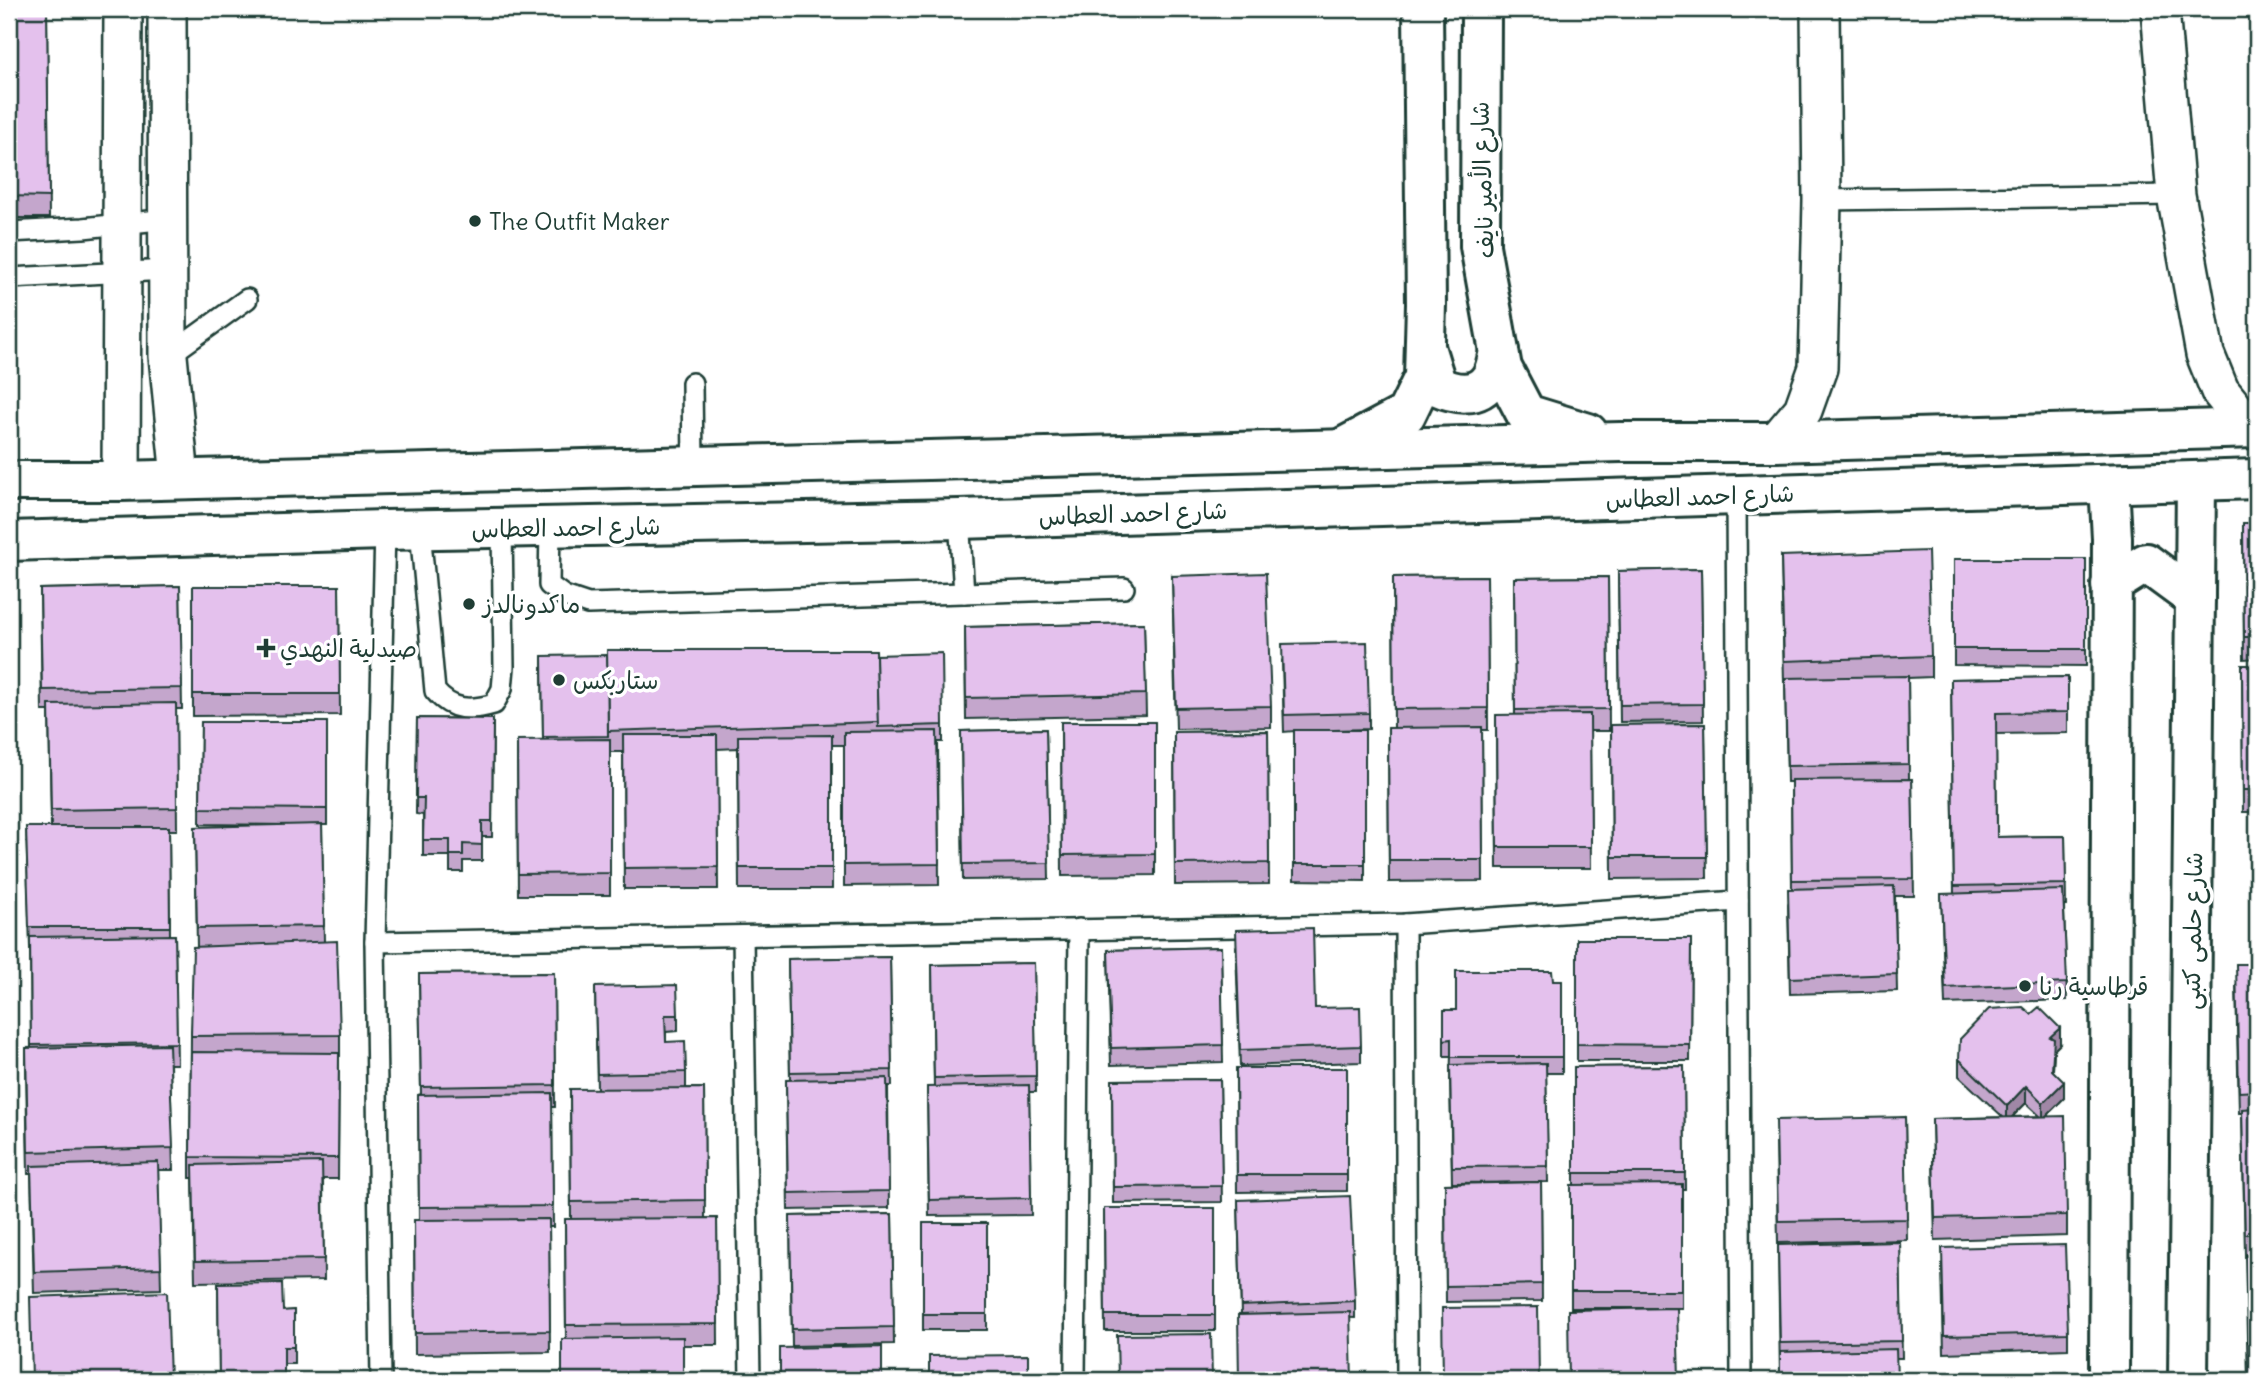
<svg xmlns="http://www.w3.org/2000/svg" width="2266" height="1389" font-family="Delius,'Playpen Sans Arabic',sans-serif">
  <rect width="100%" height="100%" fill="#fff"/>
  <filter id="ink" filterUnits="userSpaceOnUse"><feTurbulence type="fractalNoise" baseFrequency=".0143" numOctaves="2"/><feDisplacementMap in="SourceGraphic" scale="14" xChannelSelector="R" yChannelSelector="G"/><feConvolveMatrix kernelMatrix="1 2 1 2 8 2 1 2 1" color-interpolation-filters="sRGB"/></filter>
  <g filter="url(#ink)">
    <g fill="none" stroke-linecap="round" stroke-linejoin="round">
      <defs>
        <g id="lane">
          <path d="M1822,200L2176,195"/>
          <path d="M9,232L83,228L168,219"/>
          <path d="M9,278L168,270"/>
          <path d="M168,356L247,299"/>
          <path d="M692,383L693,465"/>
          <path d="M1736,495L1741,1380"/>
          <path d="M959,519L964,593L1124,588"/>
          <path d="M550,527L549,585L564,596L588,604L964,593"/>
          <path d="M420,530L435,691C452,711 470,711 494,704L502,689L504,667L502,529"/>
          <path d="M1405,924L1407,1380"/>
          <path d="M743,936L750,1380"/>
          <path d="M375,942L1405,924L1738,901"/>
          <path d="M381,1380L375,942L385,530"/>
          <path d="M1075,1380L1079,929"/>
        </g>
        <g id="street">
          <path d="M167,9L168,356L180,478"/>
          <path d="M2160,9L2176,195L2205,354L2220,391L2250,428"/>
          <path d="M1776,442L1803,410L1818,368L1822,200L1820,9"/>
          <path d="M121,481L123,9"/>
        </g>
        <g id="secondary">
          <path d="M1481,9L1480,246L1502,368L1526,414L1588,433"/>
          <path d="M1425,347L1437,386C1455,394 1478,398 1490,379C1495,372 1497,360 1499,351"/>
          <path d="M1346,446L1406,414L1424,377L1426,304L1423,9"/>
          <path d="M9,481H121L1620,442H1776L2257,428"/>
          <path d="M9,541L385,530L959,519L2257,479"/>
          <path d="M2111,585L2146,563L2195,599"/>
          <path d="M2109,1380L2112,538L2109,484"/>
          <path d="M2188,1380L2196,481"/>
        </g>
      </defs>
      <!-- lane casing -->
      <use href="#lane" stroke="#1f3d34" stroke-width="24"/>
      <!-- street casing -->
      <use href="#street" stroke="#1f3d34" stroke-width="42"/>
      <!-- secondary casing -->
      <use href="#secondary" stroke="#1f3d34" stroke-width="44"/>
      <!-- lane -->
      <use href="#lane" stroke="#fff" stroke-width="19"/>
      <!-- street -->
      <use href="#street" stroke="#fff" stroke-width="37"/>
      <!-- secondary -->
      <use href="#secondary" stroke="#fff" stroke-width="38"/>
    </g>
    <!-- wall -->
    <g fill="#c4a6cc" stroke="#1f3d34" stroke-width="2" fill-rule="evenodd">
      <path d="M9,9H47L49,218H9Z"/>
      <path d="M2243,523H2257V658L2244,659Z"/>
      <path d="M1781,556L1931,656V677L1908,678L1909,779H1912L1914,896H1895L1897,991L1790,994L1788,905L1792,889L1791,782H1787L1785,682H1784Z"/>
      <path d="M1954,559H2086V666L1954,665Z"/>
      <path d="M1701,569L1703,721L1620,722L1618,571Z"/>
      <path d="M1172,576L1271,706V727L1176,729Z"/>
      <path d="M1487,576L1488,730H1482L1483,881L1389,882L1388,728H1394L1393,577Z"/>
      <path d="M1608,577L1609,731H1590L1591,868H1497L1496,715H1515L1514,578Z"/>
      <path d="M180,586L182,709H176L177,830H169L170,935H175L177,1064H170L173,1170H158L161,1289L34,1293L31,1174H28L26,1070V1048H31L30,948L26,827H51L49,711H42L40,589Z"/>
      <path d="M193,586H339L340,715L193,716Z"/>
      <path d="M1144,623L1146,715L966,719L965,627Z"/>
      <path d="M876,655L943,725V742H938L939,885L844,886V745H832V889H739L738,748L717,749L718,889H624L623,752H610V895H518L517,740H543L542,656Z"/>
      <path d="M1282,661L1369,713V729L1333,730H1365V881L1294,880V731L1284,732Z"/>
      <path d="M2242,665H2257V812H2243Z"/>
      <path d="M2068,677V733L1996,734L1997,837L2065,836L2066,906H2064L2067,1000L1945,1004L1941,894H1954L1951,679Z"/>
      <path d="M417,718L493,719L492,837H482V861H463V872H450V856H423V815L416,814Z"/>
      <path d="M201,722H327V825H322L324,942L340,1035V1056H339L338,1179H323L324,1280L195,1282L193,1178H190V1157L191,1036L197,947L195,827L290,825L200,824Z"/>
      <path d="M1061,722H1155V875L1062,876Z"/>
      <path d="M1705,724L1707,878L1612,879L1611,725Z"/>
      <path d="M1046,729L1049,879L963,880L961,731Z"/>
      <path d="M1268,731L1269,884L1175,885L1174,732Z"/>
      <path d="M1577,939H1691L1690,1061H1577Z"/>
      <path d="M1221,947L1223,1062L1111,1065L1108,950Z"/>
      <path d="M1236,947L1361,1046V1062L1240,1066Z"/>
      <path d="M890,957L892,1086H888L889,1208L788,1210L786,1080H790L788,959Z"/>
      <path d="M1034,963L1036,1092H1029L1031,1215L929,1216L927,1087H934L932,965Z"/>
      <path d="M2257,964V1255H2245L2242,1113H2239L2236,985Z"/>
      <path d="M554,973L555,1107H552L553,1227H549L550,1352L415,1354L414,1220H419L418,1095L421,1094L419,974Z"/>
      <path d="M1553,981H1562V1073H1546L1548,1182L1452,1183L1450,1081L1451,1056H1444V1010H1456Z"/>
      <path d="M595,987L678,1015V1031L666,1032V1042L686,1072V1088H704L705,1218H717L718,1345H683L566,1339L565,1219H571L570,1089H597Z"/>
      <path d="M2060,1044L2054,1050L2053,1071L2064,1098L2046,1116L2067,1215V1236L1935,1240L1932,1119L2003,1117L1959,1076V1059ZM2026,1103L2040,1116L2012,1117Z"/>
      <path d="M1684,1066L1685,1189H1682V1308H1571V1185H1574V1067Z"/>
      <path d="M1236,1068H1347V1191L1237,1192Z"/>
      <path d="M1220,1079L1222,1202L1113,1203L1112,1080Z"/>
      <path d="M1905,1117L1907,1240L1778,1243L1776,1141Z"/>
      <path d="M1541,1182L1542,1301L1446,1302L1445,1184Z"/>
      <path d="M1238,1200L1355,1301V1318L1241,1315Z"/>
      <path d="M1104,1208H1215V1331H1105Z"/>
      <path d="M892,1214L894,1344L792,1346L790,1216Z"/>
      <rect x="923" y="1223" width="64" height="107"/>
      <path d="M1900,1242L1902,1358H1896L1780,1380L1778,1245Z"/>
      <path d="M1942,1264L2068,1333V1349L1944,1353Z"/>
      <path d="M218,1284L283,1311L294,1310V1364H284V1380H219Z"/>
    </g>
    <!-- shaded-wall -->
    <g fill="#a087a6" stroke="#1f3d34" stroke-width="2">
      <path d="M2060,1028V1044L2054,1050L2052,1087L2050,1037Z"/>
      <path d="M2064,1082V1098L2043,1119V1103Z"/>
      <path d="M2026,1086V1103L2007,1122V1106Z"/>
    </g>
    <!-- building -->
    <g fill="#e4c1ed" stroke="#1f3d34" stroke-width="2">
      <path d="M9,9H47L49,197L9,196Z"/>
      <path d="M2243,523H2257V637H2244Z"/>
      <path d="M1928,551L1931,656L1784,661L1781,556Z"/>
      <rect x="1954" y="559" width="132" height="90"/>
      <path d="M1701,569L1703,704L1620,705L1618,571Z"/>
      <path d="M1266,573L1271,706L1176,708L1172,576Z"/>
      <path d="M1487,576L1488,708L1394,709L1393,577Z"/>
      <path d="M1608,577L1609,709L1515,710L1514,578Z"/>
      <path d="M180,586L182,688L42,690L40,589Z"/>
      <path d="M193,586H339L340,694H193Z"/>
      <path d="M1144,623L1146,694L966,698L965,627Z"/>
      <path d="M1367,642L1369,713L1284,715L1282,644Z"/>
      <path d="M607,650H876L878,722L608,731Z"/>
      <path d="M942,653L943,725L878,727L876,655Z"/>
      <path d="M607,655L608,736L543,737L542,656Z"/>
      <path d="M2242,665H2257V790H2243Z"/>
      <path d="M1908,676L1909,764L1787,766L1785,678Z"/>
      <path d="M2068,677V712L1996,713L1997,837L2065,836L2066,884L1954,886L1951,679Z"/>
      <path d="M176,703L177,808L51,810L49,705Z"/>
      <path d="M1590,714L1591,847H1497L1496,715Z"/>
      <path d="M417,718L493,719L492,821H482V845L463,844V855H450V840H423L424,798H416Z"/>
      <path d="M201,722H327V809L200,808Z"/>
      <path d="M1061,722H1155V854L1062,855Z"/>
      <path d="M1705,724L1707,857H1612L1611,725Z"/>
      <path d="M1482,727L1483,860H1389L1388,728Z"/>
      <path d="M1046,729L1049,863L963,864L961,731Z"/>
      <rect x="1294" y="730" width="71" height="134"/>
      <path d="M937,731L939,864L844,865V732Z"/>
      <path d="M1268,731L1269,863L1175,864L1174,732Z"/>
      <path d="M623,735H717L718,867L624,868Z"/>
      <path d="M832,735V868H739L738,736Z"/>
      <path d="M610,739V873L518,874L517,740Z"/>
      <path d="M1912,779L1914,879L1792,880L1791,780Z"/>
      <path d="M2256,818H2257V859Z"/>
      <path d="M322,824L324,926L197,928L195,827Z"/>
      <path d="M26,827H169L170,927H29Z"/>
      <path d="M1894,886L1897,974L1790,978L1788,889Z"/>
      <path d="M2063,890L2067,983L1945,988L1941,894Z"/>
      <path d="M1313,928L1315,1008L1360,1007L1361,1046L1240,1050L1236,930Z"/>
      <path d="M175,935L177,1043L31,1045L30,937Z"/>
      <path d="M1577,939H1691L1690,1045L1577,1044Z"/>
      <path d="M337,941L340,1035L191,1036L193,947Z"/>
      <path d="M1221,947L1223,1045L1111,1048L1108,950Z"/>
      <path d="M890,957L892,1070L790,1072L788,959Z"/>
      <path d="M1034,963L1036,1076L934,1078L932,965Z"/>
      <path d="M2236,964H2257V1091L2239,1092Z"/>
      <path d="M1456,971H1552L1553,981H1562V1057H1451V1039L1444,1040V1010H1456Z"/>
      <path d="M554,973L555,1085L421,1087L419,974Z"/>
      <path d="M677,985L678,1015H665L666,1042L685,1041L686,1072L597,1074L595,987Z"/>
      <path d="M2023,1007L2031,1014L2039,1007L2060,1028L2050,1037L2054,1039L2052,1070L2064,1082L2043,1103L2026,1086L2007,1106L1959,1059L1960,1039L1989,1009Z"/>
      <path d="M169,1045L173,1148L28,1152L26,1048Z"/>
      <path d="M191,1052L339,1053L338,1158L190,1157Z"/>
      <path d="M1546,1063L1548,1166L1452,1167L1450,1065Z"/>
      <path d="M1684,1066L1685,1173H1574V1067Z"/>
      <path d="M1236,1068H1347V1175H1237Z"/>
      <path d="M887,1078L889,1191L788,1193L786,1080Z"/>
      <path d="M1220,1079L1222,1186L1113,1187L1112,1080Z"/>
      <path d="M1029,1085L1031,1198L929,1200L927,1087Z"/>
      <path d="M704,1088L705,1200L571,1202L570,1089Z"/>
      <path d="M552,1093L553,1206L419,1207L418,1095Z"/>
      <path d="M2257,1108V1234H2245L2242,1109Z"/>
      <path d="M2065,1116L2067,1215L1935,1218L1932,1119Z"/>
      <path d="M1905,1117L1907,1219L1778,1221L1776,1120Z"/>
      <path d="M158,1162L161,1268L34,1272L31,1166Z"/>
      <path d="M322,1162L324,1259L195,1261L193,1165Z"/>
      <path d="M1541,1182L1542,1284L1446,1286L1445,1184Z"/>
      <path d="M1682,1184V1291H1571V1185Z"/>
      <path d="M1350,1196L1355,1301L1241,1306L1238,1200Z"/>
      <path d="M1104,1208H1215V1315H1105Z"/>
      <path d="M892,1214L894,1327L792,1329L790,1216Z"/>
      <path d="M717,1218L718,1324L566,1325L565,1219Z"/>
      <path d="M549,1219L550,1331L415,1333L414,1220Z"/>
      <rect x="923" y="1223" width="64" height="91"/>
      <path d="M1900,1242L1902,1341L1780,1343L1778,1245Z"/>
      <path d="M2065,1245L2068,1333L1944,1336L1942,1248Z"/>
      <path d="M2245,1256H2257V1380H2248Z"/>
      <path d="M282,1283L283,1311L294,1310V1347H284V1377H219L218,1284Z"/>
      <path d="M167,1292L170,1379L32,1380L30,1297Z"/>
      <path d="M1538,1307L1539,1380H1443L1442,1308Z"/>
      <path d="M1677,1308L1679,1380H1569L1568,1310Z"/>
      <path d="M1350,1312L1352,1380H1239L1238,1315Z"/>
      <path d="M1211,1334L1212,1380H1118L1117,1335Z"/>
      <path d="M683,1337V1380H562V1339Z"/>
      <path d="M882,1346V1380H780V1348Z"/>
      <path d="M1896,1349L1897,1380H1780V1352Z"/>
      <path d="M1028,1355V1380H929V1356Z"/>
    </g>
  </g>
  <!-- markers -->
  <g fill="#1f3d34" stroke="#fff" stroke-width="2.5">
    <circle cx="475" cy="221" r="7"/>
    <circle cx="469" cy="604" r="7"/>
    <path d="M262.5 637.5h7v7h7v7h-7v7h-7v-7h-7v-7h7z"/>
    <circle cx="559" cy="680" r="7"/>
    <circle cx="2025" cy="986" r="7"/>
  </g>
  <g text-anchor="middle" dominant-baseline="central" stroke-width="7" stroke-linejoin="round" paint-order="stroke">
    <!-- street labels -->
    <g font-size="24" fill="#1f3d34" stroke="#fff">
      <text transform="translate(1482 180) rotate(-92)">شارع الأمير نايف</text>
      <text transform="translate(1700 496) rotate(-2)">شارع احمد العطاس</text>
      <text transform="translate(1133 513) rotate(-2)">شارع احمد العطاس</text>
      <text transform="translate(566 527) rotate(-1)">شارع احمد العطاس</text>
      <text transform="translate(2192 931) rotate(-89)">شارع حلمى كتبى</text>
    </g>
    <!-- poi labels -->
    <g font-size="24" fill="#1f3d34" stroke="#fff" text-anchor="start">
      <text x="489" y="221">The Outfit Maker</text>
      <text x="483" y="604">ماكدونالدز</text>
      <text x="280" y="648">صيدلية النهدي</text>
      <text x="573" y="680">ستاربكس</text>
      <text x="2039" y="986">قرطاسية رنا</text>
    </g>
  </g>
  <!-- margin -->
  <rect width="2266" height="1389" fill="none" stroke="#fff" stroke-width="35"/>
  <rect x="18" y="18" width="2231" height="1354" fill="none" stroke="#1f3d34" stroke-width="2.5" filter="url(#ink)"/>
</svg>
